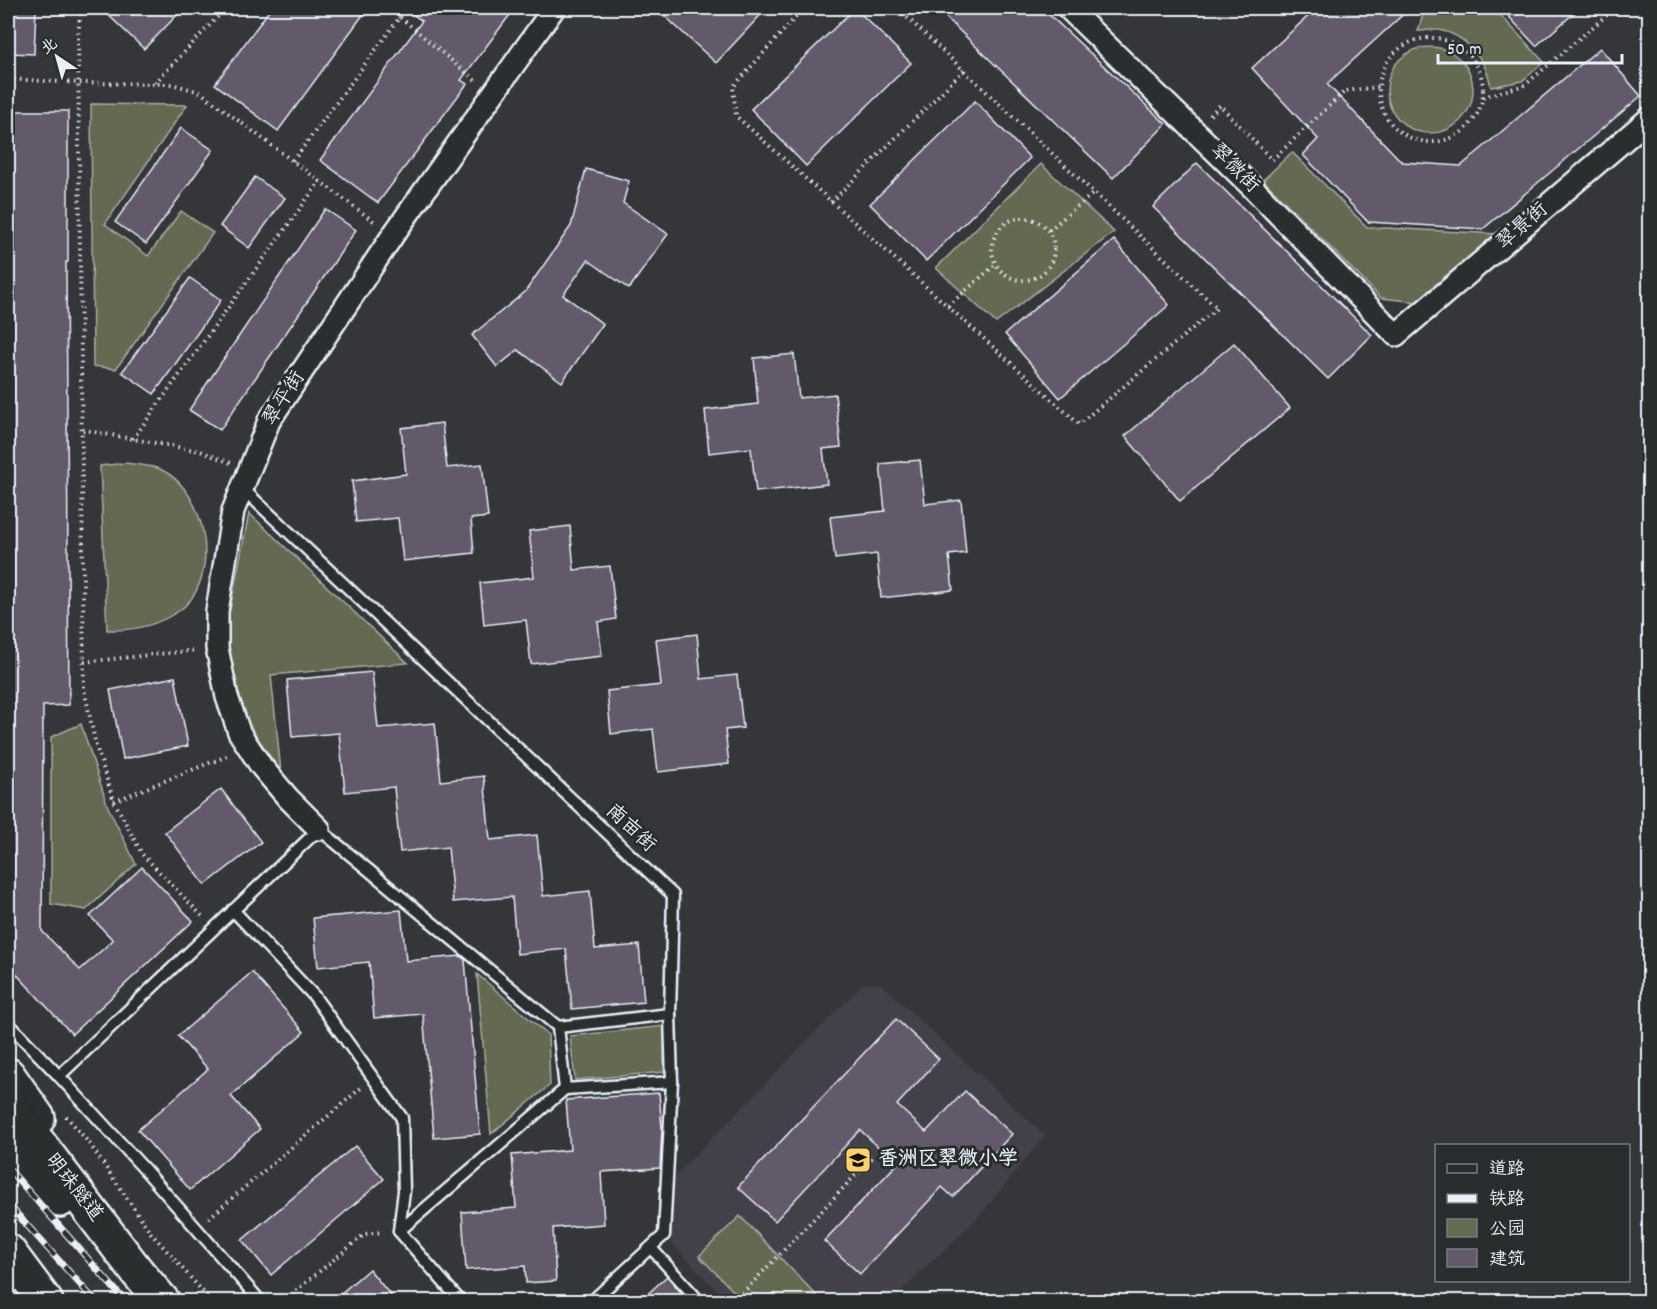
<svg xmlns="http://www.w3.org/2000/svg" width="1657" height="1309" font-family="Dekko,'LXGW WenKai TC',sans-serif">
  <rect width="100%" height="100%" fill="#35363a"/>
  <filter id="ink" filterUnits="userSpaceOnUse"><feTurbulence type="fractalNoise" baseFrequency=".0167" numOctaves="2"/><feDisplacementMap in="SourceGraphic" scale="12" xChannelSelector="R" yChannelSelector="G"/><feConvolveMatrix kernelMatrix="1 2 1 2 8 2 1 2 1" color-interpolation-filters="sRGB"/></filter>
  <g filter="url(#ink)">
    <!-- built -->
    <path fill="#424148" d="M880,983L1045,1136L981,1214L891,1301H727L664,1235L667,1184L863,984Z"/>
    <!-- green -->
    <g fill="#646b51" stroke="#a6aea4" stroke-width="1.5">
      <path d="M1425,8H1494L1544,62L1522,81L1491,87C1487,61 1466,34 1438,30C1432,29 1424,31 1418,31Z"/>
      <circle cx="1430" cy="90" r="43"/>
      <path d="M91,104L187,105L105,224L148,256L181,211L213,233L116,369L93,366Z"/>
      <path d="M1292,152L1367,227L1497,234L1417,302L1381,298L1263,180Z"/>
      <path d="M1041,164L1114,232L996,323L936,268Z"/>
      <path d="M126,463C137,465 153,465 162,470C208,492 223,583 177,612C156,626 132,631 107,630L100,466Z"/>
      <path d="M249,513L408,663L271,675L281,772L247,723L231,672L227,648L228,619Z"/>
      <path d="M81,724L108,807L136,864L86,910L51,904V737Z"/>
      <path d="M477,974L548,1035L550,1085L491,1134Z"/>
      <path d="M665,1026L664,1072L575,1080L570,1036Z"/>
      <path d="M740,1216L822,1301H743L699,1256Z"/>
    </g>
    <!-- building -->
    <g fill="#625a6a" stroke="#e8f1f8" stroke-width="1.5">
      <path d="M8,8H36L34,54L8,53Z"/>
      <path d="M101,8H184L144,49Z"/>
      <path d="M271,8H368L278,131L215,84Z"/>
      <path d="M404,8H515L461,80L467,84L378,203L320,160L422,21Z"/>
      <path d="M656,8H767L716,63Z"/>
      <path d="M855,8L911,63L806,166L751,109Z"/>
      <path d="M936,8H1042L1166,124L1113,178Z"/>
      <path d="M1317,8H1410L1327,84L1402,162L1461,166L1600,48L1641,96L1483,229L1368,222L1303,155L1318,139L1252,68Z"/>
      <path d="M1501,8H1580L1536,46Z"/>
      <path d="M975,101L1030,158L926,261L870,204Z"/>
      <path d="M8,111H68V262H66L69,705L43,706L42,931L80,970L113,940L90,916L142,867L193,921L72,1034L8,965Z"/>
      <path d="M181,128L213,150L146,244L115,222Z"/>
      <path d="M1197,163L1372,335L1328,379L1153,207Z"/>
      <path d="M586,169L629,181L623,203L668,234L629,289L588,260L563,295L603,324L562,382L518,350L497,367L472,335L525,292L571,226Z"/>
      <path d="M255,177L285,198L249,248L220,226Z"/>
      <path d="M325,209L356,230L220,430L189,410Z"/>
      <path d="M1114,240L1169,305L1060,398L1005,334Z"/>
      <path d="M190,278L221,300L154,394L122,372Z"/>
      <path d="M1234,343L1290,408L1180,501L1125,436Z"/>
      <path d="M794,354L799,398L835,394L841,447L823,449L827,484L756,492L751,448L709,453L705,410L758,404L754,358Z"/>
      <path d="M442,423L447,468L482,464L488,517L471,519L474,553L403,561L398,518L356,522L352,481L406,474L401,428Z"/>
      <path d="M920,460L925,504L961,500L966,553L949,555L953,590L881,598L877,554L835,559L830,517L885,511L880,464Z"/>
      <path d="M570,526L574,570L610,566L616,619L598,622L602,656L531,664L526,620L484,625L480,583L534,577L529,531Z"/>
      <path d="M697,634L701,679L737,675L743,728L725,730L729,764L658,772L653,729L611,734L607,691L661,685L656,639Z"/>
      <path d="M372,672L378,728L435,723L441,781L484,776L490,840L537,835L543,896L590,891L595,949L639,945L644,1002L572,1009L566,949L517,954L512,897L453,902L448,847L400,852L394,787L345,792L339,733L292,737L287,680Z"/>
      <path d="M175,677L188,746L123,759L110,690Z"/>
      <path d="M221,789L261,842L205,885L165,832Z"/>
      <path d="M401,910L406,961L461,956L465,960L480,1134L434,1138L423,1014L374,1018L369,962L318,967L313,918Z"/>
      <path d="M252,972L304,1032L231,1096L260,1129L190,1190L138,1130L208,1069L178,1036Z"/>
      <path d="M896,1019L939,1059L897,1105L926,1132L965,1091L1012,1134L953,1197L942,1187L860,1274L824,1241L897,1164L860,1130L775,1221L738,1187Z"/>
      <path d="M659,1093L662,1128L660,1168L601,1172L604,1224L553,1228L556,1281L526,1283L525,1266L466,1270L462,1212L516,1208L512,1155L570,1150L566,1100Z"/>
      <path d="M355,1146L384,1179L271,1275L242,1240Z"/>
      <path d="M369,1269L396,1302H331Z"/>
      <path d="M667,1276L689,1302H639Z"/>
    </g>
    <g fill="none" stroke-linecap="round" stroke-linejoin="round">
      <defs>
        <g id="service">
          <path d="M242,488L673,895L670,1014L672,1082L664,1235L591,1302"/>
          <path d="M233,910L314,996L402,1118L404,1191L399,1231L565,1089L558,1027L319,829L59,1076L146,1171L261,1302"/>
          <path d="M8,1023L59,1076"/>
          <path d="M558,1027L670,1014"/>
          <path d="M565,1089L672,1082"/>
          <path d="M399,1231L461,1302"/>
          <path d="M651,1248L700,1302"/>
        </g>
        <g id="minor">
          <path d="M1068,8L1250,185L1396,335L1650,118"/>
          <path d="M319,829L288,798L261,766L239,732L227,697L217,648V611L233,511L269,421L393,235L554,8"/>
        </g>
        <g id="trunk">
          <path d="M8,1075L38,1118"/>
          <path d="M8,1103L138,1273L163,1302"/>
          <path d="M8,1147L60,1200"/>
          <path d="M8,1251L46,1302"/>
        </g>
      </defs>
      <!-- service casing -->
      <use href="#service" stroke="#e8f1f8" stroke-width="15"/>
      <!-- minor casing -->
      <use href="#minor" stroke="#e8f1f8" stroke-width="26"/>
      <!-- trunk casing -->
      <use href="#trunk" stroke="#e8f1f8" stroke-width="38"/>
      <!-- path -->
      <g stroke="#e8f1f8" stroke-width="4" stroke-dasharray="1.5 4.5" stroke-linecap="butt">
        <path d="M81,8L78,35L84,689L96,746L114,801L142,854L203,917"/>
        <path d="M390,8L400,17"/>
        <path d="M804,8L733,87L736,116L1079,424L1217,308L897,8"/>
        <circle cx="1431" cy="90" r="52"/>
        <path d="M8,79L80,83L172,84L200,92L376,223"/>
        <path d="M155,83L226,8"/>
        <path d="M1483,97L1525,85L1615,8"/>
        <path d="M1210,115L1220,105L1272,160L1345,91L1378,87"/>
        <path d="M293,161L400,17L476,81"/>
        <path d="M831,202L964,70"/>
        <circle cx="1023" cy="249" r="31"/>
        <path d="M1049,230L1095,192"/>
        <path d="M948,306L996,264"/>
        <path d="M83,430L200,451L231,463"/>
        <path d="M133,439L320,181"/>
        <path d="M84,662L197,650"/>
        <path d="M114,801L227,756"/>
        <path d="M66,1116L89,1143L151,1233L212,1302"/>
        <path d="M209,1218L361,1088"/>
        <path d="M282,1302L365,1234L383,1232"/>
        <path d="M734,1302L874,1156"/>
      </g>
      <!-- service -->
      <use href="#service" stroke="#2a2d2e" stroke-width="10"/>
      <!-- minor -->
      <use href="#minor" stroke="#2a2d2e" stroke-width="21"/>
      <!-- trunk -->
      <use href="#trunk" stroke="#2a2d2e" stroke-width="33"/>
      <defs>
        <g id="rail">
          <path d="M8,1168L126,1302"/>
          <path d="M8,1204L96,1302"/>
        </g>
      </defs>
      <!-- rail casing -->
      <use href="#rail" stroke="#e8f1f8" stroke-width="7"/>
      <!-- rail -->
      <use href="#rail" stroke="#2a2d2e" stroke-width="4.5" stroke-dasharray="14" stroke-linecap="butt"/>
    </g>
  </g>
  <!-- icons -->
  <defs>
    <symbol id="school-square" viewBox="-11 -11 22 22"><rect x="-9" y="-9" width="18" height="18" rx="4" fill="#ffd166" stroke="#2a2d2e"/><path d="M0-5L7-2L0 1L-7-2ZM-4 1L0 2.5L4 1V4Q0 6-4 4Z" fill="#111"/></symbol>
  </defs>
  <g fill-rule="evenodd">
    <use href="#school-square" x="843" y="1145" width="30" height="30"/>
  </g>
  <g text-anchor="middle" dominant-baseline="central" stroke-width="6" stroke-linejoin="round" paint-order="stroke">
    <!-- street labels -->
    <g font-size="20" fill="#e8f1f8" stroke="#2a2d2e">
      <text transform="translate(1234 169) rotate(45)">翠微街</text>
      <text transform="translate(1523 227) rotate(-41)">翠景街</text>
      <text transform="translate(285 399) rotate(-58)">翠平街</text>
      <text transform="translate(630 829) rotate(43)">南亩街</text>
      <text transform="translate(73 1188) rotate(52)">明珠隧道</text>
    </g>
    <!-- poi labels -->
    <g font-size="20" font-weight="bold" fill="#e8f1f8" stroke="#2a2d2e" text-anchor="start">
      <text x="878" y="1160">香洲区翠微小学</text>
    </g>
  </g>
  <!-- margin -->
  <rect width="1657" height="1309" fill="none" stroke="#2a2d2e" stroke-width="30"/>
  <rect x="15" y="15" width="1627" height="1279" fill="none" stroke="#e8f1f8" stroke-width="2" filter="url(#ink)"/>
  <!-- legend -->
  <rect x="1435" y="1144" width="195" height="138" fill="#2a2d2e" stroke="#767b7f" stroke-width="1.5"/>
  <rect x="1447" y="1164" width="30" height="9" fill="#2a2d2e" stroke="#767b7f" stroke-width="1.5"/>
  <text x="1489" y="1174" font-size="18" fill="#e8f1f8">道路</text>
  <rect x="1447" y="1194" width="30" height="9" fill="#e8f1f8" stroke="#767b7f" stroke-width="1.5"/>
  <text x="1489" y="1204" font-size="18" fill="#e8f1f8">铁路</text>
  <rect x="1447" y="1219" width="30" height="18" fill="#646b51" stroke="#767b7f" stroke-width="1.5"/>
  <text x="1489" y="1234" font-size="18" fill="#e8f1f8">公园</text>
  <rect x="1447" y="1249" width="30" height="18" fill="#625a6a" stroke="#767b7f" stroke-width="1.5"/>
  <text x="1489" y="1264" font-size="18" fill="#e8f1f8">建筑</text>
  <!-- north arrow -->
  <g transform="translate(57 57) rotate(324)" stroke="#2a2d2e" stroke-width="4.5" paint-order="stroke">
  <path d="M0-4.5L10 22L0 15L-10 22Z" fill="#e8f1f8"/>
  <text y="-9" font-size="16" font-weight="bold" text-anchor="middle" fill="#e8f1f8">北</text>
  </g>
  <!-- scale -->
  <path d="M1438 54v9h184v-9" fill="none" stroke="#e8f1f8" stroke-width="3"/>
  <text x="1447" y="54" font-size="18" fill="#e8f1f8" stroke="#2a2d2e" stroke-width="4.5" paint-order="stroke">50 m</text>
</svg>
